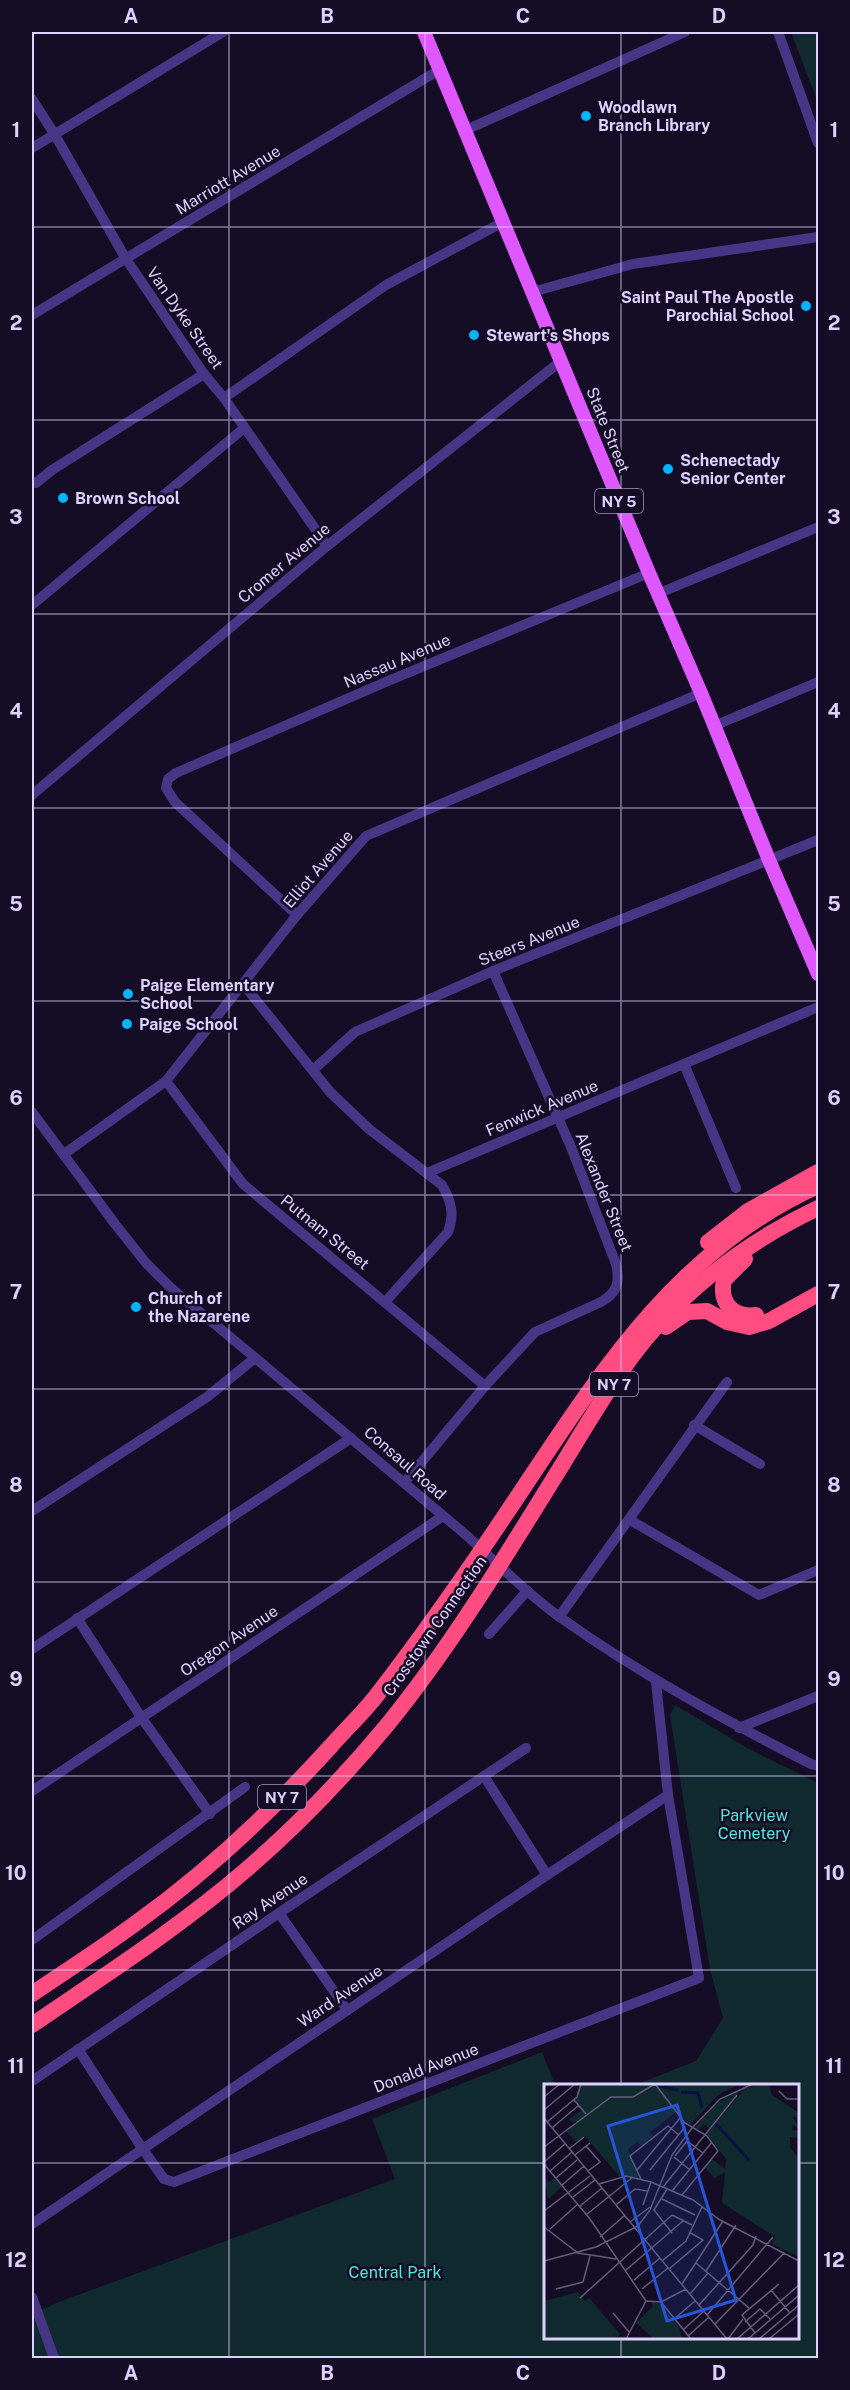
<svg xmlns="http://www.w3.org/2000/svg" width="850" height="2390" font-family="'Public Sans',sans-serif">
  <rect width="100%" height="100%" fill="#150d25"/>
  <!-- green -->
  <g fill="#102a2f">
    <path d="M791,32H818V103Z"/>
    <path d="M675,1705L749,1749L818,1783V2358H32V2315L56,2303L395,2179L372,2119L542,2052L555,2085L546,2086V2338H798V2086L635,2085L696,2061L723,2018L710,1969L670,1715Z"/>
  </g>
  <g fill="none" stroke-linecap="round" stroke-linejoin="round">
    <!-- minor -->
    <g stroke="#473686" stroke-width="10">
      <path d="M778,32L818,143"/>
      <path d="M32,99L55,135L126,259L204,374L224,398L327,546"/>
      <path d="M466,130L685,32"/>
      <path d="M32,148L223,32"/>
      <path d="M532,292L633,264L818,237"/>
      <path d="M32,315L439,70"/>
      <path d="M224,398L386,285L503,222"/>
      <path d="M36,483L52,470L204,374"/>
      <path d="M657,594L818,527"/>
      <path d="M32,605L243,429"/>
      <path d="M714,726L818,682"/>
      <path d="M32,795L327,546L561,361"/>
      <path d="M297,915L175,802L166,788L168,779L176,773L388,681L649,573"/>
      <path d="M244,985L330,1092L369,1129L442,1185C451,1201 455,1214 448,1232L386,1301"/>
      <path d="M684,1064L736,1188"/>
      <path d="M313,1070L355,1032L493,971L818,840"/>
      <path d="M166,1081L243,1184L485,1386"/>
      <path d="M32,1112L115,1224L146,1263L170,1287C267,1367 362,1448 459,1529C493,1558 524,1592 561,1618C640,1674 724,1720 811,1764L818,1766"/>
      <path d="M64,1154L166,1081L297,915L366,836L701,693"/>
      <path d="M427,1173L818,1007"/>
      <path d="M694,1425L760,1464"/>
      <path d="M404,1483L485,1386L535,1332L601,1302C618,1292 620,1282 616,1264L571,1147L493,971"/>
      <path d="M32,1511L207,1397L255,1358"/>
      <path d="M630,1520L759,1595L818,1570"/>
      <path d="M559,1617L727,1382"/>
      <path d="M77,1618L141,1717L210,1814"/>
      <path d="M489,1634L527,1591"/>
      <path d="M32,1649L351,1438"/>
      <path d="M739,1728L818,1696"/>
      <path d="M484,1776L547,1875"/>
      <path d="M32,1791L443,1516"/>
      <path d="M279,1913L347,2010"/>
      <path d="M32,1940L245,1787"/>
      <path d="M78,2049L142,2148L164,2179L174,2182L699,1978L668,1795L656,1682"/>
      <path d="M32,2081L279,1913L526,1748"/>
      <path d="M32,2224L547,1875L668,1795"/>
      <path d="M32,2297L54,2358"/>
    </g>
    <!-- major -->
    <path stroke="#df58ff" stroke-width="14" d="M424,32L649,573L701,693L769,860L818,974"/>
    <!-- highway -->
    <g stroke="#ff4c81" stroke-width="16">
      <path d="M708,1242L748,1211L818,1172"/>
      <path d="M745,1259L724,1280C719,1303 733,1318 756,1315"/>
      <path d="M666,1327L688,1312L707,1311L727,1322L749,1327L769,1321L818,1294"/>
      <path d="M32,1994C66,1971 102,1948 136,1923C207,1872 272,1811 331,1746C346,1729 363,1713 377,1695C423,1635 468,1571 510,1508C595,1381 673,1251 818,1186"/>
      <path d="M32,2025C105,1975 180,1927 247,1869C298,1825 345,1776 388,1724C452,1645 505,1557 559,1470C593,1415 626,1355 672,1310C714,1268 765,1233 818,1208"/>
    </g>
  </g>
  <!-- grid -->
  <path fill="none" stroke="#ded1ff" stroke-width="1.5" stroke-opacity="0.55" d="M229,32V2358M425,32V2358M621,32V2086M32,227H818M32,420H818M32,614H818M32,808H818M32,1001H818M32,1195H818M32,1389H818M32,1582H818M32,1776H818M32,1970H818M32,2163H546M798,2163H818M621,2338V2358"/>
  <!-- markers -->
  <g fill="#00b5fc" stroke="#150d25" stroke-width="2">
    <circle cx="586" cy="116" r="6"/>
    <circle cx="806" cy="306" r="6"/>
    <circle cx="474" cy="335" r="6"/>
    <circle cx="668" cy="469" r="6"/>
    <circle cx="63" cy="498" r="6"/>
    <circle cx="128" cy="994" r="6"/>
    <circle cx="127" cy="1024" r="6"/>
    <circle cx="136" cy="1307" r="6"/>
  </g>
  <g text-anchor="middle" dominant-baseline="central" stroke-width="5" stroke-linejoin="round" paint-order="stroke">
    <!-- shield labels -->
    <g fill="#150d25" stroke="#a296be" stroke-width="1.5">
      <rect x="595" y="489" width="48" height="24" rx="4.5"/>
      <rect x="590" y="1372" width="48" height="24" rx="4.5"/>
      <rect x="258" y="1785" width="48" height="24" rx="4.5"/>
    </g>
    <g font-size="15" font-weight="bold" fill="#ded1ff">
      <text x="619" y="501">NY 5</text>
      <text x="614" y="1384">NY 7</text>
      <text x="282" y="1797">NY 7</text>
    </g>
    <!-- poi labels -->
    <g font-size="16" font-weight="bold" fill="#ded1ff" stroke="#150d25" text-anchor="start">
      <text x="598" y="107">Woodlawn<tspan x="598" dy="18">Branch Library</tspan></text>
      <text x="794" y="297" text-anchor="end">Saint Paul The Apostle<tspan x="794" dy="18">Parochial School</tspan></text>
      <text x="486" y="335">Stewart's Shops</text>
      <text x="680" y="460">Schenectady<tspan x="680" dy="18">Senior Center</tspan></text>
      <text x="75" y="498">Brown School</text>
      <text x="140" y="985">Paige Elementary<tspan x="140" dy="18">School</tspan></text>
      <text x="139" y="1024">Paige School</text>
      <text x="148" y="1298">Church of<tspan x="148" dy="18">the Nazarene</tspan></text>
    </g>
    <!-- street labels -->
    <g font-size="16" fill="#ded1ff" stroke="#150d25">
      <text transform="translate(228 180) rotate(-31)">Marriott Avenue</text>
      <text transform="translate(185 318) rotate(55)">Van Dyke Street</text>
      <text transform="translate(608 430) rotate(68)">State Street</text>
      <text transform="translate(284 563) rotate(-40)">Cromer Avenue</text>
      <text transform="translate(397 661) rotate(-23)">Nassau Avenue</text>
      <text transform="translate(318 869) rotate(-49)">Elliot Avenue</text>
      <text transform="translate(529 941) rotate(-22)">Steers Avenue</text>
      <text transform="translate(542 1108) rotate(-23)">Fenwick Avenue</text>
      <text transform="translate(604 1192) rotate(68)">Alexander Street</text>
      <text transform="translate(325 1232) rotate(39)">Putnam Street</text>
      <text transform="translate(405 1463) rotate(41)">Consaul Road</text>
      <text transform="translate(435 1626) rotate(-55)">Crosstown Connection</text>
      <text transform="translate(229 1641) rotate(-34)">Oregon Avenue</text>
      <text transform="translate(270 1901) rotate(-34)">Ray Avenue</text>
      <text transform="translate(340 1996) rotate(-34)">Ward Avenue</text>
      <text transform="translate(426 2068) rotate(-21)">Donald Avenue</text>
    </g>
    <!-- park labels -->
    <g font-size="16" fill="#56e6dc" stroke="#150d25">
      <text x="754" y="1815">Parkview<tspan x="754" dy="18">Cemetery</tspan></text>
      <text x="395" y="2272">Central Park</text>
    </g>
  </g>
  <!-- overview -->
  <g transform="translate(544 2084)">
    <rect width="255" height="255" fill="#150d25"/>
    <path d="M34,0H196L174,11L146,41L132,28L106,48L109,52L97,62L93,58L84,65L95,94L75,92L41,52L32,58L22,47L43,31L29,39L25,35L38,26L30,17L35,12L32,8L37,4ZM214,0H225L228,11L255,29V34L249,33L255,43L249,42L248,46L255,47V54L246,53V63L255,75V173L228,160L231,153L178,119L181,88L171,94L161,84L168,75L181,85L182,75L163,50L200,5ZM197,5L165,44L159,40L155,46L151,44L170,21ZM0,94L5,98L10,94L18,103L4,115ZM34,208L41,217L45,214L76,250L73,255H0V217ZM107,217L117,220L135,243L138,255H110L92,239L109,222Z" fill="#102a2f"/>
    <path fill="none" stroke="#071244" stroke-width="3" d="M115,2L134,6M137,8L154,9L158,24M172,40L205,76"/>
    <path fill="none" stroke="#655b7c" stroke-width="1.5" d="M111,0L141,39L163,52L174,67L138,111M235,7L243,15H255M0,13L16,0M30,16L42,30M0,26L31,0M0,34L183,255M3,38L33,13L37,0M8,44L35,21M42,62L56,78L44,87M0,63L67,13H89L111,0M25,65L40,53M31,71L46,59M131,72L143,57L159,69M130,73L146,86M0,78L21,60M0,80L46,135L102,217M93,86L136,34M106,86L141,43M6,87L28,68M12,94L33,76M97,95L86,72L124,42L135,51M55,100L82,92L107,98L149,116L176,136L255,177M18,101L40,82M119,103L193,11M123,105L110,126L128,149M128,107L168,58M29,113L51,96M118,115L151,131M72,121L91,105L103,107M99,121L107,98M36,122L58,104M0,127L46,92M42,131L89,93M128,131L148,141M86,138L106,123M0,143L34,169L72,175M6,145L34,120M56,153L81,131M0,177L52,163L94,142L106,126L128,71L148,44L176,15L209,0M118,177L142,157L158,123M152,179L205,224M125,185L159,156L145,148M82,186L140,136M162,187L192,141M90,196L116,174M39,198L46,172M138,200L179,137M12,205L39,198M98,205L124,184M227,206L246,229M146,210L164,189M36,214L128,131M102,217L117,218L147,255M117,218L142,205M155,221L209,161L212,152M69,229L85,248M163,231L229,153M130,235L151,217M201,238L216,225L226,235M171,240L240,169M139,246L160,227M211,249L198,231L235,200M144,252L165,233M82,255L102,217M184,255L199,235M193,255L255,201M204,255L255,211M215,255L255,221M225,255L255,230"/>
    <path fill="#2755da" fill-opacity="0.15" stroke="#2755da" stroke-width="3" d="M133,21L192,216L123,237L64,42Z"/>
    <rect width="255" height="255" fill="none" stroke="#ded1ff" stroke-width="3"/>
  </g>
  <!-- border -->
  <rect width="850" height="2390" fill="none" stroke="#150d25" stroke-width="66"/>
  <rect x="33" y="33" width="784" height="2324" fill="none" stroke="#ded1ff" stroke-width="2"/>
  <g font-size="20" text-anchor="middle" font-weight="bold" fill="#ded1ff">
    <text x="131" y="23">A</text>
    <text x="327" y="23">B</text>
    <text x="523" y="23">C</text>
    <text x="719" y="23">D</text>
    <text x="16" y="137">1</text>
    <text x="834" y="137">1</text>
    <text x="16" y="330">2</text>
    <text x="834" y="330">2</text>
    <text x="16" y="524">3</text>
    <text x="834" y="524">3</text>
    <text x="16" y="718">4</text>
    <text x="834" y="718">4</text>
    <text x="16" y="911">5</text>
    <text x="834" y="911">5</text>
    <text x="16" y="1105">6</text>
    <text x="834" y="1105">6</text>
    <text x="16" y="1299">7</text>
    <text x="834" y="1299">7</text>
    <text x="16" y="1492">8</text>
    <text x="834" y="1492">8</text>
    <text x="16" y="1686">9</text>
    <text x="834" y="1686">9</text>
    <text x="16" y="1880">10</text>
    <text x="834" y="1880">10</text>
    <text x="16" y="2073">11</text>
    <text x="834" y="2073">11</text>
    <text x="16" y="2267">12</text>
    <text x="834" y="2267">12</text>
    <text x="131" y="2380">A</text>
    <text x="327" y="2380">B</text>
    <text x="523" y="2380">C</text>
    <text x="719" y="2380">D</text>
  </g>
</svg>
